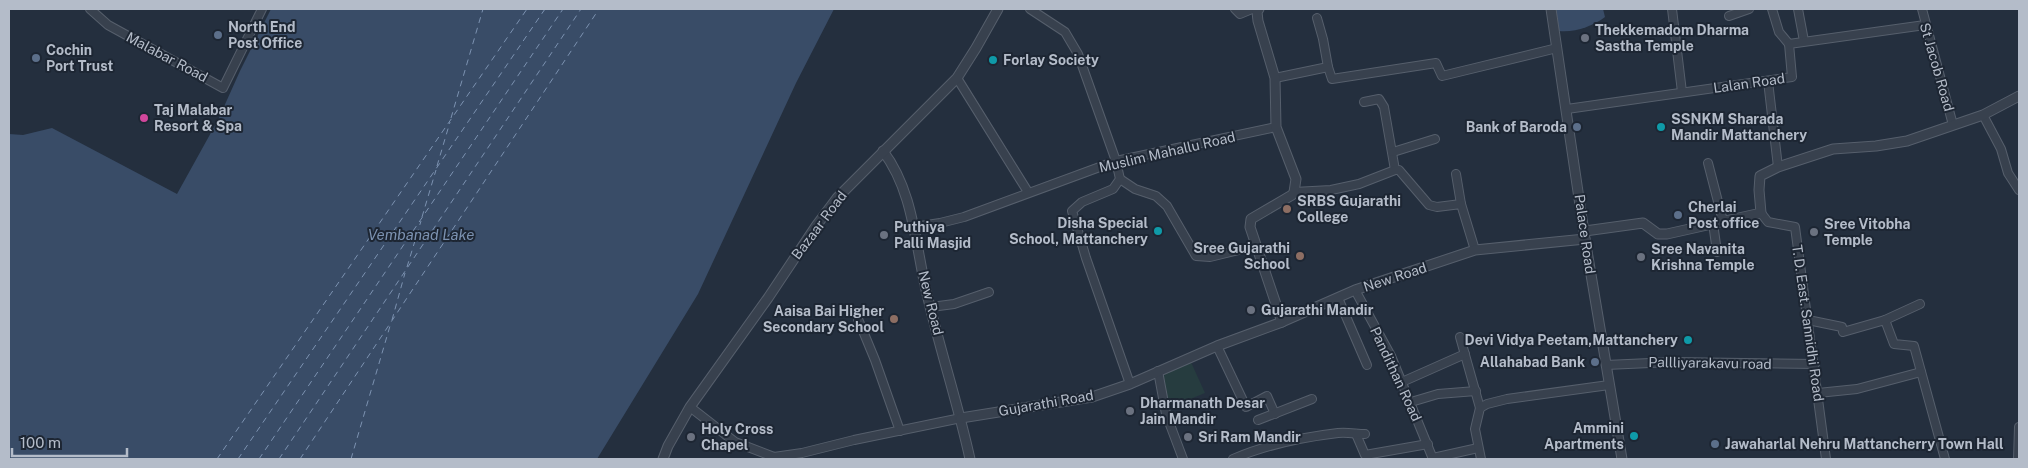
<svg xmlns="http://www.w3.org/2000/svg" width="2028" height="468" font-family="'Public Sans',sans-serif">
  <rect width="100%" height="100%" fill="#242f3e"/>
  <!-- green -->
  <path fill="#263c3f" d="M1190,360L1205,393L1171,407C1157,373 1159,376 1190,360Z"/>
  <!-- water -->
  <g fill="#394c67">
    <path d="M271,9H834L796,83L698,294L597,459H9V134L23,135L52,128L177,194L218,120L240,71Z"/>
    <path d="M1556,9H1603L1605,17C1593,26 1574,33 1559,31Z"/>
  </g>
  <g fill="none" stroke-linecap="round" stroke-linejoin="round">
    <!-- ferry -->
    <g stroke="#7c92b1" stroke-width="1" stroke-dasharray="6 5" stroke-linecap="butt">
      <path d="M451,118L483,9"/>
      <path d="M437,166L450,122"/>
      <path d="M422,217L436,170"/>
      <path d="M407,267L421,221"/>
      <path d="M392,320L405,273"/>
      <path d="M217,459L527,9"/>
      <path d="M238,459L545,9"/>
      <path d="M259,459L563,9"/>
      <path d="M279,459L581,9"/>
      <path d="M300,459L599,9"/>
      <path d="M351,459L390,326"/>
    </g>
    <defs>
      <g id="minor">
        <path d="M90,9L108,25L223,88L262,9"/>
        <path d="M1030,9L1065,32L1078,54L1116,161L1120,179L1113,189L1082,202L1072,211L1086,258L1130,384"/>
        <path d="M1235,9L1240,14L1252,9"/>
        <path d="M1672,9L1682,92"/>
        <path d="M1772,9L1779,32L1789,44"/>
        <path d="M1798,9L1804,41"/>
        <path d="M1922,9L1953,125"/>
        <path d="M1729,16L1749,9"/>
        <path d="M1317,18L1323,39L1328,67"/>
        <path d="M957,78L1028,192"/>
        <path d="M1275,78L1328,67L1332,79L1436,63L1442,76L1557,48"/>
        <path d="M1768,81L1778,167"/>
        <path d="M1364,102L1379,99L1384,107L1395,170"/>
        <path d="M1567,109L1792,77L1789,44L1925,25"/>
        <path d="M1983,115L2001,149L2008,173L2019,190"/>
        <path d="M1393,152L1435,139"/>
        <path d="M1708,163L1723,221"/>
        <path d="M1456,174L1461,204"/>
        <path d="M1120,179L1135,189L1156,196L1167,206L1196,256L1210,257L1255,246"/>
        <path d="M1294,192L1331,190L1359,184L1395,170H1399L1429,205L1437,207L1461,204L1475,250"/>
        <path d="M1761,213L1768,222L1795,227L1826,459"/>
        <path d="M1713,223L1717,252"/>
        <path d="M914,227L940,223L964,217L1116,161L1276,127"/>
        <path d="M1355,290L1391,356L1433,459"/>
        <path d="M1338,298L1367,365"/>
        <path d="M931,307L954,304L989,292"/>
        <path d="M858,319L875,360L900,431"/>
        <path d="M1808,320L1842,327L1843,332L1885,320L1894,344L1914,346L1945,459"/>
        <path d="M1885,320L1920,304"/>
        <path d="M1460,337L1480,408"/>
        <path d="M1217,346L1246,407L1267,396L1275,414"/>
        <path d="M1606,365L1672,362L1815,364"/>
        <path d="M1158,371L1166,414L1183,459"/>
        <path d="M1402,382L1465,354"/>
        <path d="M1818,393L1857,389L1921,372"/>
        <path d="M1411,402L1438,394L1476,391"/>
        <path d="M690,407L735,442L774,457L802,453L854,440L961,418"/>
        <path d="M1258,420L1312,399"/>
        <path d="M1356,434L1365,455L1428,444"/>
        <path d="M1433,458L1478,448"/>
        <path d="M1233,459C1265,445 1304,437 1338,433C1347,432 1357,434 1365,434"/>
        <path d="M1481,459L1475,429L1480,408L1487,404L1507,399L1609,385"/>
        <path d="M2018,459L2019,427"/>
      </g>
      <g id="tertiary">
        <path d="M1259,9L1257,12L1258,21L1275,78L1276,127L1296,179L1294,192L1292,195L1251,219L1250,227L1282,322"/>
        <path d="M1551,9L1585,239L1622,459"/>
        <path d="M883,151C914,192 915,245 927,294C940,350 958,404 970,459"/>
        <path d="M1585,231L1643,223L1658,234H1667L1761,213L1759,190L1760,176L1778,167L1833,149L1876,146L1907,141L1983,115L2019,96"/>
        <path d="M961,418L1092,397L1130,384L1217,346L1282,322L1355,290L1475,250L1585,239"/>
        <path d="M663,459L668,446L690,407L768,298L816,226L837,198L957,78L976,48L998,9"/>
      </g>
    </defs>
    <!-- minor casing -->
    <use href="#minor" stroke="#565f6c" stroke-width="10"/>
    <!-- tertiary casing -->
    <use href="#tertiary" stroke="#565f6c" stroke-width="11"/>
    <!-- minor -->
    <use href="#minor" stroke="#38414e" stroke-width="8"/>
    <!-- tertiary -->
    <use href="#tertiary" stroke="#38414e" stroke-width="9"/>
  </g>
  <!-- markers -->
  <g fill="#5c6f8a" stroke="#1d2633" stroke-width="2">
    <circle cx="218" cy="35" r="5"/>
    <circle cx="36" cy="58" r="5"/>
    <circle cx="1577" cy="127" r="5"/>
    <circle cx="1678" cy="215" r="5"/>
    <circle cx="1595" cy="362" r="5"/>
    <circle cx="1715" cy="444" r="5"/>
  </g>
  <g fill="#6b7280" stroke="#1d2633" stroke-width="2">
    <circle cx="1585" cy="38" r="5"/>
    <circle cx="1814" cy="232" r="5"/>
    <circle cx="884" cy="235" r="5"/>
    <circle cx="1641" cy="257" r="5"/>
    <circle cx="1251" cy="310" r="5"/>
    <circle cx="1130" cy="411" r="5"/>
    <circle cx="691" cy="437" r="5"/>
    <circle cx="1188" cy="437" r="5"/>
  </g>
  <g fill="#0f9aa8" stroke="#1d2633" stroke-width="2">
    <circle cx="993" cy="60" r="5"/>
    <circle cx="1661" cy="127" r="5"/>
    <circle cx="1158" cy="231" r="5"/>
    <circle cx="1688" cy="340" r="5"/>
    <circle cx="1634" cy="436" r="5"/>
  </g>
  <circle fill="#d1479c" stroke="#1d2633" stroke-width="2" cx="144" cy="118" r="5"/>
  <g fill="#8d6e63" stroke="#1d2633" stroke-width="2">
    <circle cx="1287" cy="209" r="5"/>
    <circle cx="1300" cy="256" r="5"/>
    <circle cx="894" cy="319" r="5"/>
  </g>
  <g text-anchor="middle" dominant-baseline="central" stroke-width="4" stroke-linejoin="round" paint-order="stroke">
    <!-- poi labels -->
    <g font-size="14" font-weight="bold" fill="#b4bcc9" stroke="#1d2633" text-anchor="start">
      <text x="228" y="27">North End<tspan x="228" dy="16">Post Office</tspan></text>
      <text x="1595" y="30">Thekkemadom Dharma<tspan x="1595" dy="16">Sastha Temple</tspan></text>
      <text x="46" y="50">Cochin<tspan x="46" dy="16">Port Trust</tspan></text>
      <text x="1003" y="60">Forlay Society</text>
      <text x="154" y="110">Taj Malabar<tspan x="154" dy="16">Resort &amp; Spa</tspan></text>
      <text x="1671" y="119">SSNKM Sharada<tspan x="1671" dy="16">Mandir Mattanchery</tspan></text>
      <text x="1567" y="127" text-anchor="end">Bank of Baroda</text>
      <text x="1297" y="201">SRBS Gujarathi<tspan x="1297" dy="16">College</tspan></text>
      <text x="1688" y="207">Cherlai<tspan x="1688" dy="16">Post office</tspan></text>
      <text x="1148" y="223" text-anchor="end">Disha Special<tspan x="1148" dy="16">School, Mattanchery</tspan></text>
      <text x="1824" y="224">Sree Vitobha<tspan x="1824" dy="16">Temple</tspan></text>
      <text x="894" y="227">Puthiya<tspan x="894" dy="16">Palli Masjid</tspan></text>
      <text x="1290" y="248" text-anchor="end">Sree Gujarathi<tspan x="1290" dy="16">School</tspan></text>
      <text x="1651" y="249">Sree Navanita<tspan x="1651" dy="16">Krishna Temple</tspan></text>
      <text x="1261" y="310">Gujarathi Mandir</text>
      <text x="884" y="311" text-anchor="end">Aaisa Bai Higher<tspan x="884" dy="16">Secondary School</tspan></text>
      <text x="1678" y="340" text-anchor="end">Devi Vidya Peetam,Mattanchery</text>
      <text x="1585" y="362" text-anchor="end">Allahabad Bank</text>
      <text x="1140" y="403">Dharmanath Desar<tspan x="1140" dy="16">Jain Mandir</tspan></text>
      <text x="1624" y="428" text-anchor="end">Ammini<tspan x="1624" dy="16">Apartments</tspan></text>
      <text x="701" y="429">Holy Cross<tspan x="701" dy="16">Chapel</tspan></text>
      <text x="1198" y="437">Sri Ram Mandir</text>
      <text x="1725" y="444">Jawaharlal Nehru Mattancherry Town Hall</text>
    </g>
    <!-- street labels -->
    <g font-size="14" fill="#b4bcc9" stroke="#1d2633">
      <text transform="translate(167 57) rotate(28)">Malabar Road</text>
      <text transform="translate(1937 67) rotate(74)">St Jacob Road</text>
      <text transform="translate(1749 83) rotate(-8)">Lalan Road</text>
      <text transform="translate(1167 152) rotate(-13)">Muslim Mahallu Road</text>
      <text transform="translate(819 225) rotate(-53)">Bazaar Road</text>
      <text transform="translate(1585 234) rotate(82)">Palace Road</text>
      <text transform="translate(1395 277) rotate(-18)">New Road</text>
      <text transform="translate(931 303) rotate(76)">New Road</text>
      <text transform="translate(1808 323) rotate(82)">T. D. East. Sannidhi Road</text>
      <text transform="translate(1710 363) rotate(1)">Pallliyarakavu road</text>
      <text transform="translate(1396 374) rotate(65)">Pandithan Road</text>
      <text transform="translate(1046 403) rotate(-10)">Gujarathi Road</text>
    </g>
    <!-- water labels -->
    <g font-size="15" font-style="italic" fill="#7c92b1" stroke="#1d2633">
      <text x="421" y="234">Vembanad Lake</text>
    </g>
  </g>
  <!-- border -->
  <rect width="2028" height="468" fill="none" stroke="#b4bcc9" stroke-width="20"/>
  <!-- scale -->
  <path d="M12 448v8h115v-8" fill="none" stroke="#b4bcc9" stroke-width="2.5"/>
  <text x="20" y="448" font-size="15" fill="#b4bcc9" stroke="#1d2633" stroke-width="4" paint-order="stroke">100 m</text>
</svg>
